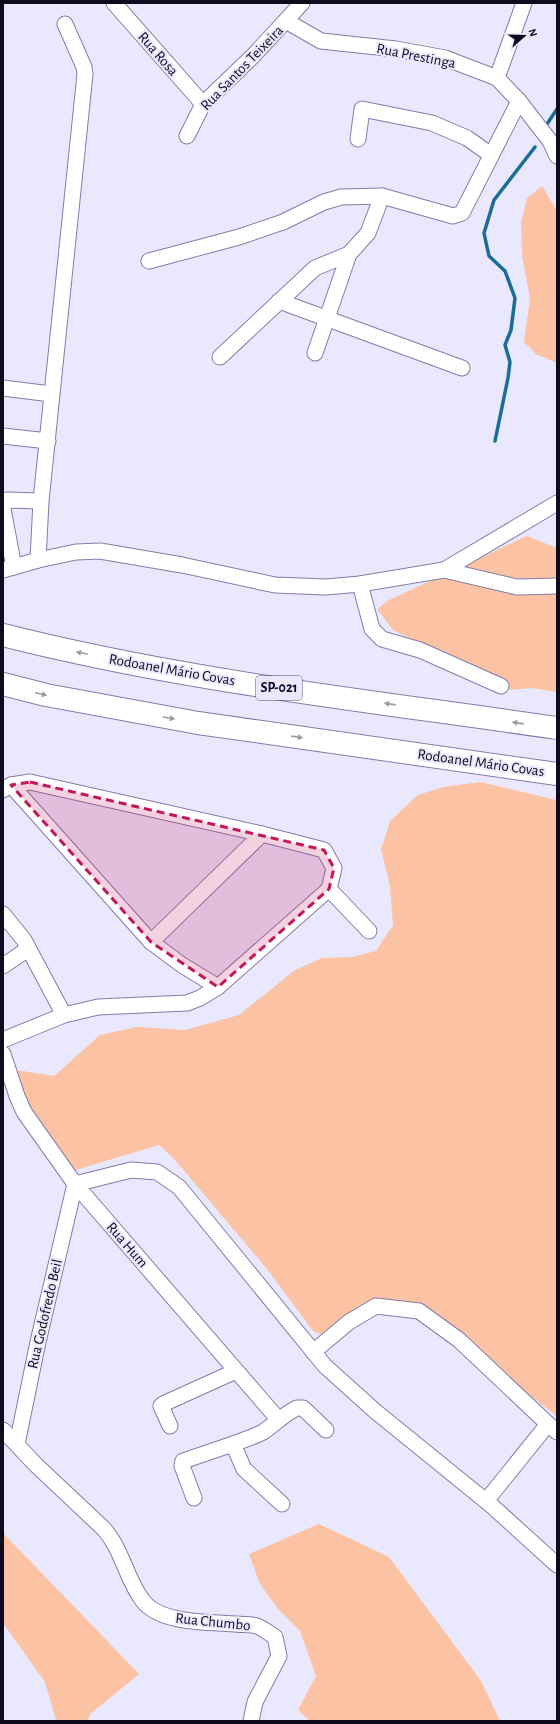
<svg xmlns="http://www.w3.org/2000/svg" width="560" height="1724" font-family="'Alegreya Sans',sans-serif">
  <rect width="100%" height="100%" fill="#eae8fd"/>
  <!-- green -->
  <g fill="#fbc2a3">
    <path d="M542,186L557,211V363L536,354L524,342L530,298L522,256L521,223L527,198Z"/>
    <path d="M527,536L557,548V692L531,688L511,690L393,630L377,609L389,600Z"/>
    <path d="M481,782L556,800L557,808V1416L419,1311L376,1306L329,1338L313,1331L267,1269L175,1160L159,1145L69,1172L27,1111L10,1069L54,1076L100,1035L136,1027L185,1030L239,1015L295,970L322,958L352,957L376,951L393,925L390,886L381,850L390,821L418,795L443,787Z"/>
    <path d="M319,1524L389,1557L481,1681L500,1721H310L298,1710L316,1676L300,1631L278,1609L260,1584L249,1554Z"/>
    <path d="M3,1533L139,1674L90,1714L88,1721L56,1720L45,1682L3,1623Z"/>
  </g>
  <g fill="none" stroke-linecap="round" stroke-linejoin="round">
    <!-- stream -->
    <g stroke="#186e94" stroke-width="3.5">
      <path d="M547,124L557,109"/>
      <path d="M495,441L508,378L510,362L505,345L511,330L515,298L505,271L489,256L484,233L494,200L535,147"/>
    </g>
    <defs>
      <g id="minor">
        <path d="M114,3L203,104"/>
        <path d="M286,21L321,41L396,49L445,58L497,78L519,101L550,141L557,156"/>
        <path d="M497,78L524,3"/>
        <path d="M187,136L203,104L253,56L302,3"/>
        <path d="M358,139L362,109L432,123L467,138L491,155"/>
        <path d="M149,261L239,237L283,222L324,202L341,197L382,196L453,216L462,213L519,101"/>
        <path d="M279,301L462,368"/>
        <path d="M315,353L349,254"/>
        <path d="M220,357L315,268L349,254L368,233L382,196"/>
        <path d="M3,388L51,394"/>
        <path d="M3,436L48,441"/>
        <path d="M3,508L4,503L7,500L41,501"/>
        <path d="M3,509L14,567"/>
        <path d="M38,560L41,501L85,74L84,67L65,24"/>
        <path d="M3,570L38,560L76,552L100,551L182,565L275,585L326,587L360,584L444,570L517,587L557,586"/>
        <path d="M444,570L557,503"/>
        <path d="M360,584L372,629L382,639L420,650L501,686"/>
        <path d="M11,785L151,942L182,965L218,987"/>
        <path d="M3,790L11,785L30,782L262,834L324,850L334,868L329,889L218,987L200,998L187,1003L98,1007L64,1015L3,1040"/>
        <path d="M329,889L369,931"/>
        <path d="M3,914L24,940L64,1015"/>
        <path d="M151,942L262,834"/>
        <path d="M3,966L28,949"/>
        <path d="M3,1054L17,1096L24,1112L75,1184L278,1419"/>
        <path d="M313,1352L349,1322L376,1306L419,1311L459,1340L548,1424"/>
        <path d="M170,1426L161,1406L163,1404L236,1371"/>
        <path d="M3,1430L36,1465L104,1529C123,1551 127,1581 143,1601C161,1624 209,1622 236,1624C242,1625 251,1624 257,1626C263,1628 270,1634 275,1637L279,1656L255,1702L251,1721"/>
        <path d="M17,1444L38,1342L75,1184L131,1170L157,1172L179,1187L325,1366L375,1411L492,1506L557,1565"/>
        <path d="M233,1444C243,1440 254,1437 263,1432C275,1424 284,1414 297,1408H303L326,1430"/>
        <path d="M194,1498L182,1466L183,1461L233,1444L244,1469L282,1504"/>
        <path d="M486,1501L548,1424L557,1432"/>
      </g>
      <g id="highway">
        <path d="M3,635C184,681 372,701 557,728"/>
        <path d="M3,684L46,695L198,723L557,774"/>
      </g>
    </defs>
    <!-- minor casing -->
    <use href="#minor" stroke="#827cab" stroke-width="17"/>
    <!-- highway casing -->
    <use href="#highway" stroke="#827cab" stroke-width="24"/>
    <!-- minor -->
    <use href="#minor" stroke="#fff" stroke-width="15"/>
    <!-- highway -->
    <use href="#highway" stroke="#fff" stroke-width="22"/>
  </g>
  <!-- one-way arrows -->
  <defs><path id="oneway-solid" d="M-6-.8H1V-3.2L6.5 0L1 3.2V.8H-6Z"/></defs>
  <g fill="#9f9da4">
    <use href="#oneway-solid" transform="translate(82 653) rotate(-168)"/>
    <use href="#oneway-solid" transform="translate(41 694) rotate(13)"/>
    <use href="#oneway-solid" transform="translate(390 704) rotate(-172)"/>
    <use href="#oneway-solid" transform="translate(169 718) rotate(10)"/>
    <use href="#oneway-solid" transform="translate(518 723) rotate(-172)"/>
    <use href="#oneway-solid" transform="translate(297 737) rotate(8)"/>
  </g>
  <!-- marked area -->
  <path fill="#c2185b" fill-opacity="0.2" stroke="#c2185b" stroke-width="3" stroke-dasharray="8 5" stroke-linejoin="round" d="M30,782L324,850L334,868L329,889L218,987L151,942L11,785Z"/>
  <g text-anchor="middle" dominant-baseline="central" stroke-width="4" stroke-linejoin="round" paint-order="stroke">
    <!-- shield labels -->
    <rect fill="#eae8fd" stroke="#504d60" stroke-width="1" x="256" y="676" width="46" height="24" rx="3"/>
    <g font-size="14" font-weight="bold" fill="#0e0b1c">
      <text x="279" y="688">SP-021</text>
    </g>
    <!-- street labels -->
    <g font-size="15" fill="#0e0b1c" stroke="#eae8fd">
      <text transform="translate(158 54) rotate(49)">Rua Rosa</text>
      <text transform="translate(416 56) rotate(11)">Rua Prestinga</text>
      <text transform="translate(242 68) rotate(-46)">Rua Santos Teixeira</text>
      <text transform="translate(172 670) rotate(10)">Rodoanel Mário Covas</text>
      <text transform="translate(481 763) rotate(8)">Rodoanel Mário Covas</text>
      <text transform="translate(127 1245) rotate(49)">Rua Hum</text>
      <text transform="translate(45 1314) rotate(-77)">Rua Godofredo Beil</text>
      <text transform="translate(213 1622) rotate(6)">Rua Chumbo</text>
    </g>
  </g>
  <!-- border -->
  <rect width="560" height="1724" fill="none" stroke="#0e0b1c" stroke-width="8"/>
  <!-- north arrow -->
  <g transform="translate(524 36) rotate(70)" stroke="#eae8fd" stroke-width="3" paint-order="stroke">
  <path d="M0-3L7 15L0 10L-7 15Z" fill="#0e0b1c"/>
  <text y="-6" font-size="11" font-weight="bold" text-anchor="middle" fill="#0e0b1c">N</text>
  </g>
</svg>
